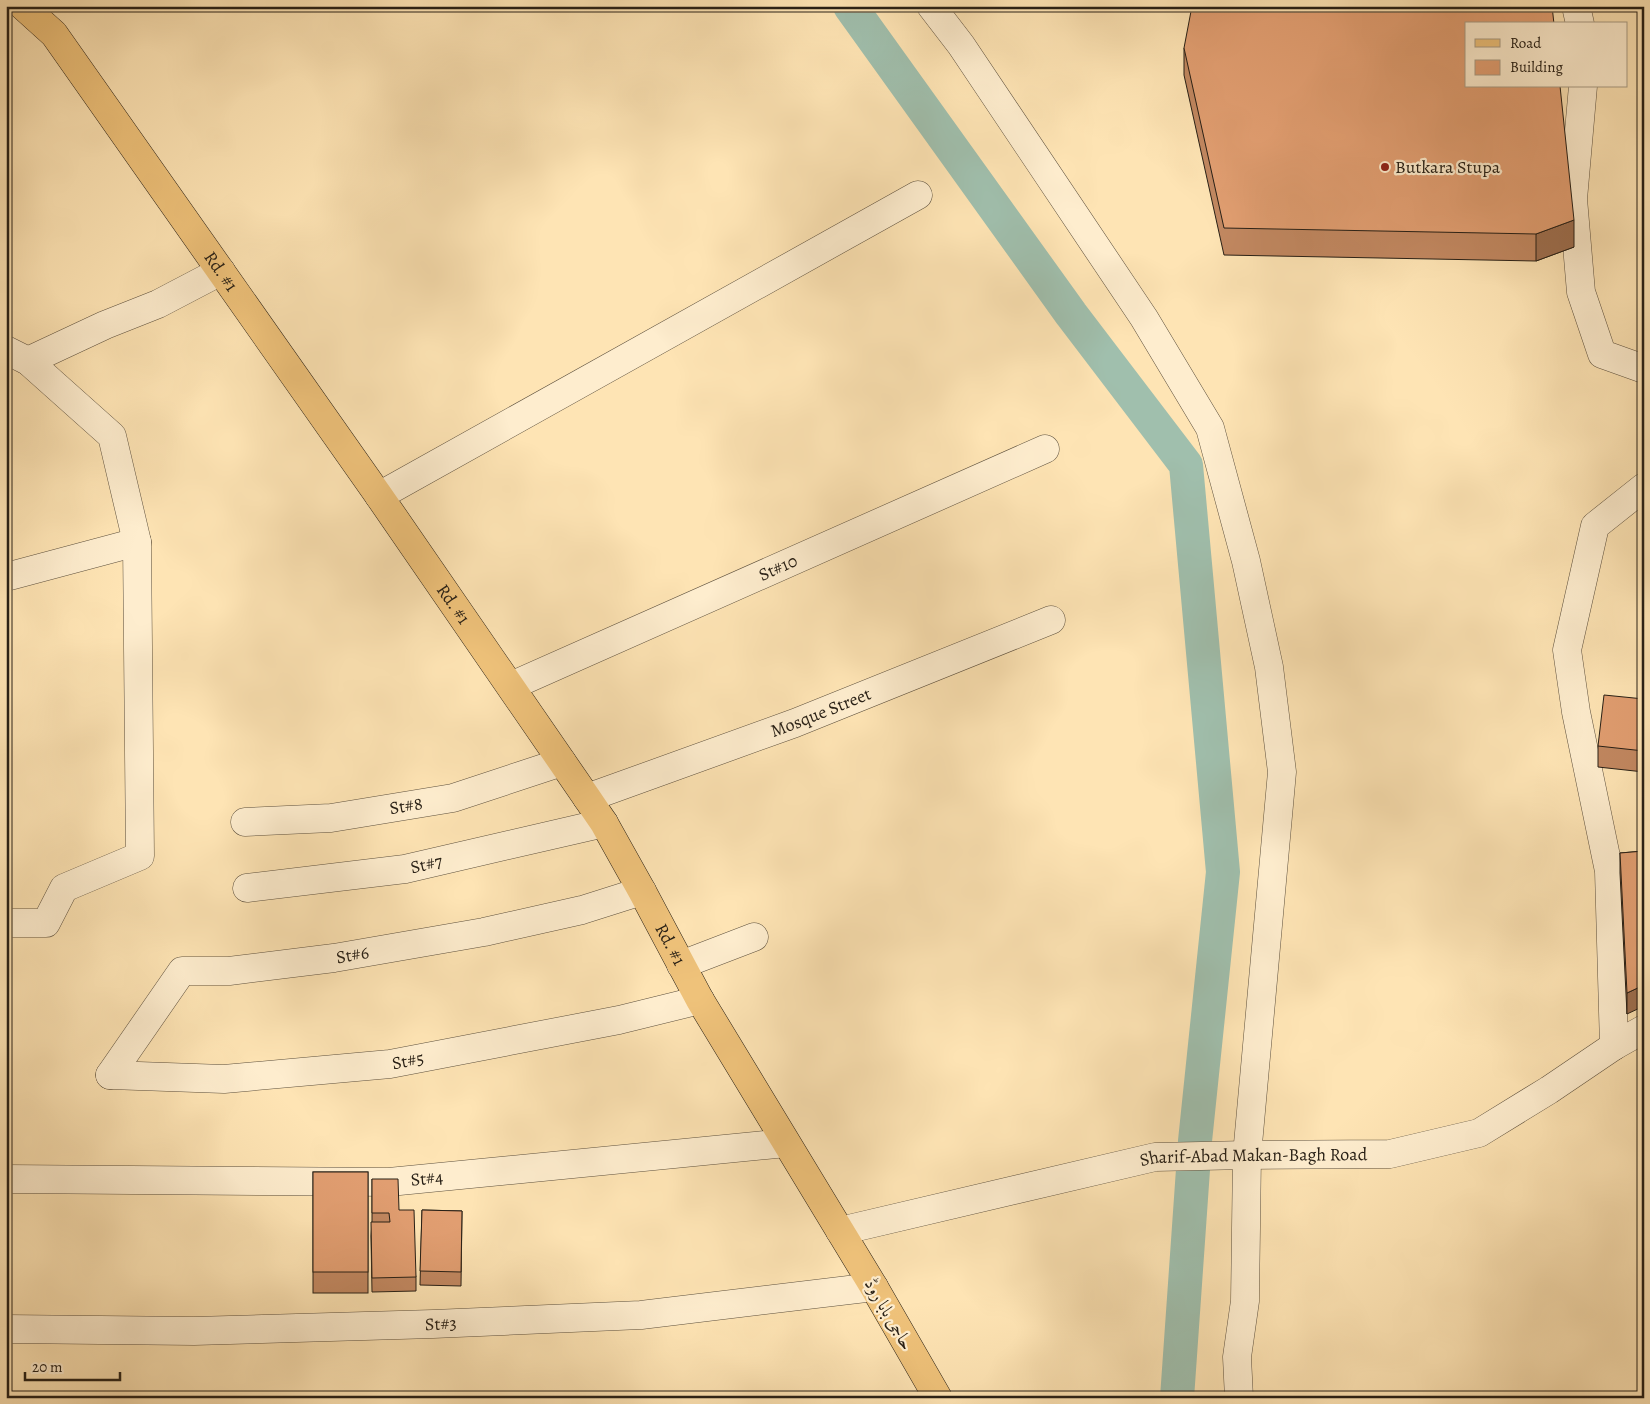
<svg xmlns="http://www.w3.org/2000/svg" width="1650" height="1404" font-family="Alegreya,Amiri,serif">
  <rect width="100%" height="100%" fill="#fee4b4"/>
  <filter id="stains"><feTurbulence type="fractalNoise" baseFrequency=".004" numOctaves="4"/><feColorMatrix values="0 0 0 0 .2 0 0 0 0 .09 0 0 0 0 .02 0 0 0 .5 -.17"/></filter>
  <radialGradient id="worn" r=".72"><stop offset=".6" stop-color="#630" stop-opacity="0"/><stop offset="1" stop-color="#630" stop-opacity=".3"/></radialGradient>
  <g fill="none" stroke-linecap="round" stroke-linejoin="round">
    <!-- canal -->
    <path stroke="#a0bfad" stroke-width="34" d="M850,6L1071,314L1186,465L1223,872L1195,1141L1177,1398"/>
    <defs>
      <g id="minor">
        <path d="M931,6L961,45L1144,318L1210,428L1246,561L1269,667L1282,772L1247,1155L1245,1301L1237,1357L1239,1398"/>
        <path d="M1576,6L1580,24"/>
        <path d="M1583,86L1573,199L1581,292L1602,354L1644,369"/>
        <path d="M6,350L28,361L112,436L137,542L140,856L64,888L46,923H6"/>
        <path d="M28,361L105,325L158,304L221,271"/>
        <path d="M379,496L918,195"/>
        <path d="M6,577L137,542"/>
        <path id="s1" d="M511,686L1045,449"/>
        <path id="s2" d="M587,798L795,723L1051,620"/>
        <path id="s3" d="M245,822L331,818L453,798L562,762"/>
        <path id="s4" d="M247,888L405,869L604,823"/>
        <path d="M681,965L754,937"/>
        <path d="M1614,1046L1609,871L1576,712L1567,650L1595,526L1644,487"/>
        <path id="s5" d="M110,1075L224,1079L390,1064L619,1020L700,1000"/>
        <path id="s6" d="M110,1075L182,971H229L334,958L484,932L582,910L642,891"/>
        <path id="s7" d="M6,1179L389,1182L786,1143"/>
        <path id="s8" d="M840,1231L1155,1157L1247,1155L1390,1154L1479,1133L1549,1090L1614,1046L1644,1029"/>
        <path id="s9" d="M6,1329L194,1331L433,1324L641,1315L874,1287"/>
      </g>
      <g id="major">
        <path id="s10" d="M23,6L54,34L379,496L587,798L604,823L642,891L700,1000L874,1287L938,1398"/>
      </g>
    </defs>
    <!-- minor casing -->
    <use href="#minor" stroke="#5e513e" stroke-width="29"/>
    <!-- major casing -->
    <use href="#major" stroke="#282016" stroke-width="29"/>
    <!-- minor -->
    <use href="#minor" stroke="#feedce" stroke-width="28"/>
    <!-- major -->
    <use href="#major" stroke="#efc27a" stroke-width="28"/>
  </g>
  <!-- wall -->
  <g fill="#c28861" stroke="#282016">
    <path d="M1184,48L1574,247L1536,261L1224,255L1184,75Z"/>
    <path d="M1644,699V772L1598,767V746Z"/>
    <path d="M1644,851L1627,1014L1620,873V853Z"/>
    <rect x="313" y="1172" width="55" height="121"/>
    <path d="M372,1179L399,1210L416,1277V1291L372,1292L371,1236L372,1222Z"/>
    <path d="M422,1210L462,1211L461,1286L420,1285Z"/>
  </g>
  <!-- shaded-wall -->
  <g fill="#9e6f4f" stroke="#282016">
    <path d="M1574,220V247L1536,261V234Z"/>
    <path d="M1644,985V1006L1627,1014V993Z"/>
  </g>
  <!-- building -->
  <g fill="#e19e71" stroke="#282016">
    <path d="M1192,6H1552L1554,24H1466V86H1560L1574,220L1536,234L1224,228L1184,48Z"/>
    <path d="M1604,695L1644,699V751L1598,746Z"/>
    <path d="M1644,851V985L1627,993L1620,853Z"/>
    <rect x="313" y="1172" width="55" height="100"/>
    <path d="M372,1179H398L399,1210H414L416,1277L372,1278L371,1222H390L389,1213H372Z"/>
    <path d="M422,1210L462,1211L461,1272L420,1271Z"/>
  </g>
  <!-- markers -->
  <circle fill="#8f2418" stroke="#feedce" stroke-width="2" cx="1385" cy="167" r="5"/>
  <g text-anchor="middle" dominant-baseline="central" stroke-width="4.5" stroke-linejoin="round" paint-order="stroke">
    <!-- poi labels -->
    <g font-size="18" fill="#282016" stroke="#feedce" text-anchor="start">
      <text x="1395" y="167">Butkara Stupa</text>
    </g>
    <!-- street labels -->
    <g font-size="18" fill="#282016" stroke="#feedce">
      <text stroke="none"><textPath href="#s10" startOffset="332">Rd. #1</textPath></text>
      <text stroke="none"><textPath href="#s1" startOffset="292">St#10</textPath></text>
      <text stroke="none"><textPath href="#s10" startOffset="738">Rd. #1</textPath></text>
      <text stroke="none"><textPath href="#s2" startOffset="249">Mosque Street</textPath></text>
      <text stroke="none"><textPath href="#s3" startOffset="162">St#8</textPath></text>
      <text stroke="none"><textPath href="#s4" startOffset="181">St#7</textPath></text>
      <text stroke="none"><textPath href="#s10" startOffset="1142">Rd. #1</textPath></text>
      <text stroke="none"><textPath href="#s6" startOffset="298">St#6</textPath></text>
      <text stroke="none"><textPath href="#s5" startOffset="299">St#5</textPath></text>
      <text stroke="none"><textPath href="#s8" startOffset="422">Sharif-Abad Makan-Bagh Road</textPath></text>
      <text stroke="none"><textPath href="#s7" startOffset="421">St#4</textPath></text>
      <text transform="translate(889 1314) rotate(60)">حاجی بابا روڈ</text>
      <text stroke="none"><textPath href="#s9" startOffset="435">St#3</textPath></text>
    </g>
  </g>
  <!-- margin -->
  <rect width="1650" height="1404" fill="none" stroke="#fee4b4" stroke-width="25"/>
  <rect x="8" y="8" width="1635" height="1389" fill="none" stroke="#282016" stroke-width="2.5"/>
  <rect x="12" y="12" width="1625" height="1379" fill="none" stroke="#282016"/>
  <!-- legend -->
  <rect x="1465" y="22" width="162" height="65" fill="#feedce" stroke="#a89b84"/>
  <rect x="1475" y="39" width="25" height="8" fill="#efc27a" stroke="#a89b84"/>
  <text x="1510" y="48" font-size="15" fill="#282016">Road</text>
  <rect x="1475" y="60" width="25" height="15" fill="#e19e71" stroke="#a89b84"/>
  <text x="1510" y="72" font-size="15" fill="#282016">Building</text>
  <!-- scale -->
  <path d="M25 1372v8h95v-8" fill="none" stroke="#282016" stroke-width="2.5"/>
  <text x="32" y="1372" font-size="15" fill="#282016" stroke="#feedce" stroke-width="4" paint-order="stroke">20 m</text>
  <rect width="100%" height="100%" filter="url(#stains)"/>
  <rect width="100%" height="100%" fill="url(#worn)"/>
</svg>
